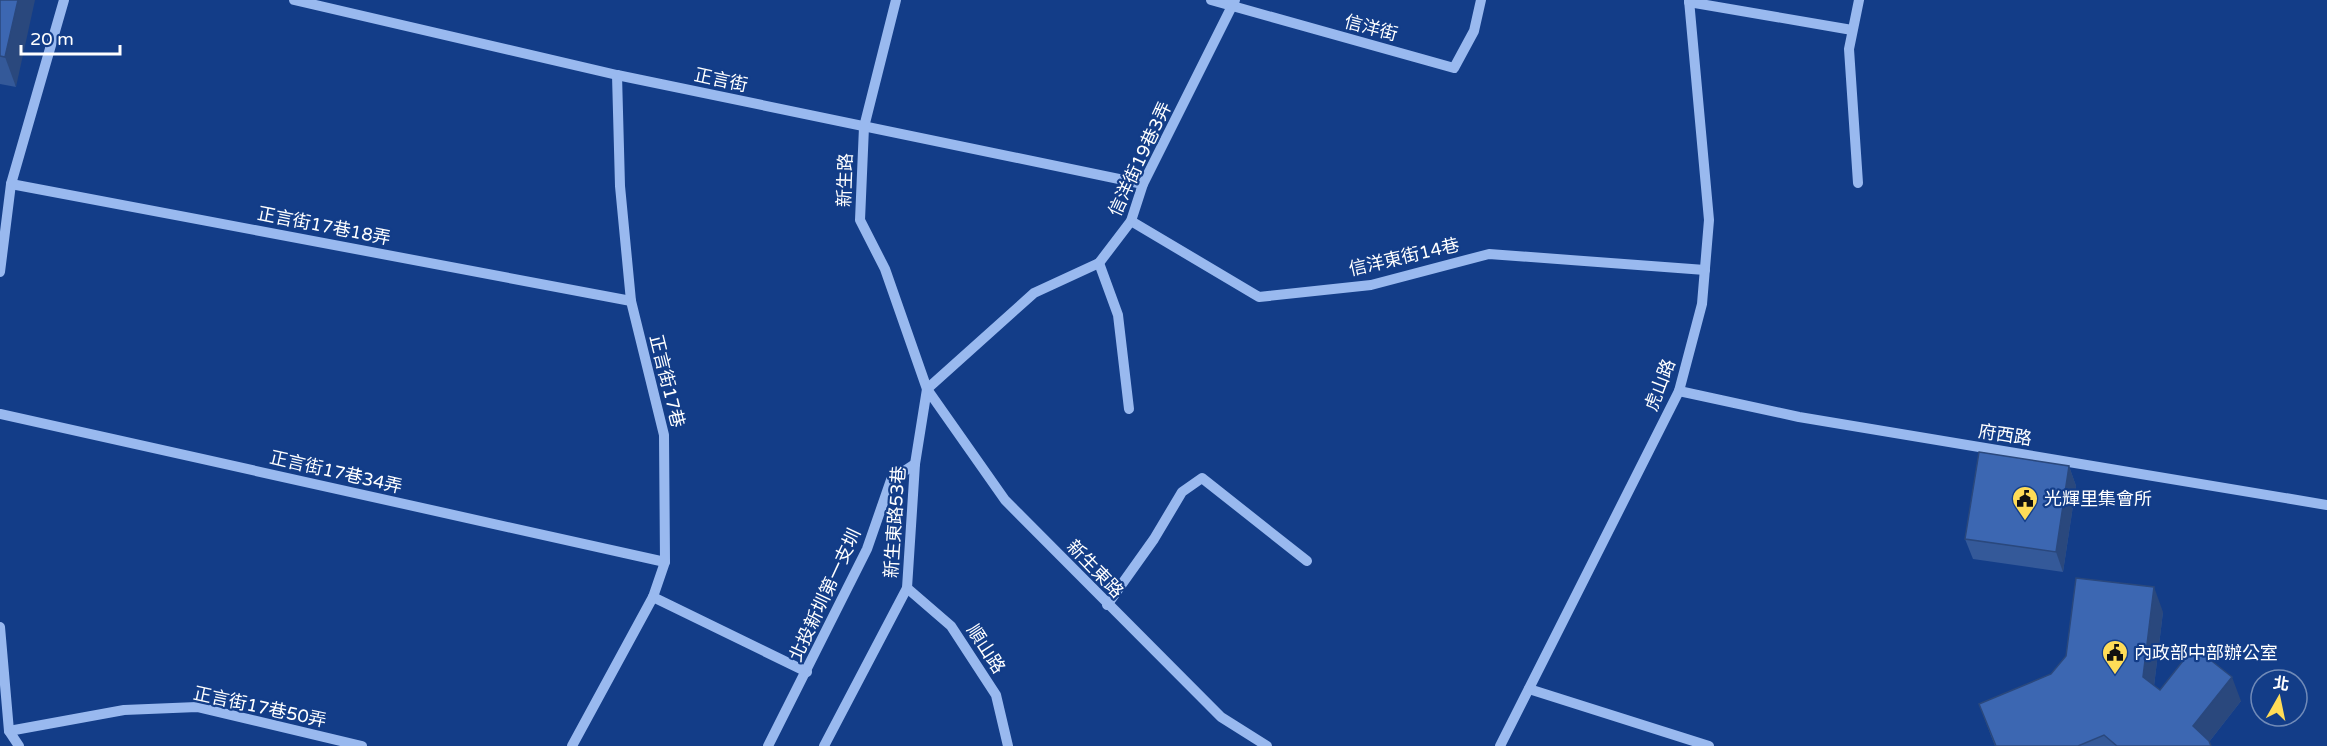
<svg xmlns="http://www.w3.org/2000/svg" width="2327" height="746" font-family="'Varela Round','Noto Sans TC',sans-serif">
  <rect width="100%" height="100%" fill="#133d88"/>
  <g fill="none" stroke-linecap="round" stroke-linejoin="round">
    <!-- minor -->
    <g stroke="#99b9ef" stroke-width="10">
      <path d="M294,0L617,75L1143,184"/>
      <path d="M896,0L864,127L860,220L885,269L927,389L1005,500L1221,717L1267,746"/>
      <path d="M1211,0L1454,68L1474,31L1481,0"/>
      <path d="M1689,2L1852,30"/>
      <path d="M1858,183L1849,49L1859,0"/>
      <path d="M11,184L631,301"/>
      <path d="M1131,221L1259,297L1371,285L1489,254L1705,270"/>
      <path d="M1099,263L1118,315L1129,409"/>
      <path d="M0,272L11,184L64,0"/>
      <path d="M927,389L1034,293L1099,263L1131,221L1143,184L1235,0"/>
      <path d="M1679,391L1799,417L2327,505"/>
      <path d="M0,414L665,562"/>
      <path d="M907,588L951,626L996,695L1008,746"/>
      <path d="M653,597L807,672"/>
      <path d="M1107,605L1154,539L1182,492L1202,478L1307,561"/>
      <path d="M0,627L9,731L19,746"/>
      <path d="M1529,689L1709,746"/>
      <path d="M9,731L124,710L197,707L362,746"/>
      <path d="M572,746L653,597L665,562L664,435L631,301L620,186L617,75"/>
      <path d="M768,746L867,549L891,480L915,464"/>
      <path d="M824,746L907,588L915,464L927,389"/>
      <path d="M1500,746L1679,391L1702,304L1709,220L1689,0"/>
    </g>
  </g>
  <!-- wall -->
  <g fill="#345999">
    <path d="M0,0L16,87L0,84Z"/>
    <path d="M2069,466L2076,486L2063,572L1973,559L1965,539Z"/>
    <path d="M2163,612L2154,686L2160,690L2241,701L2209,742L2211,746H1995L1979,704L2051,674Z"/>
  </g>
  <!-- shaded-wall -->
  <g fill="#2a487d">
    <path d="M18,0H35L16,87L5,57Z"/>
    <path d="M2069,466L2076,486L2063,572L2056,552Z"/>
    <path d="M2154,587L2163,612L2152,702L2143,677Z"/>
    <path d="M2232,677L2241,701L2209,742L2193,726Z"/>
  </g>
  <!-- building -->
  <g fill="#3c67b2" stroke="#2a487d" stroke-width="1.5">
    <path d="M0,0H18L5,57L0,56Z"/>
    <path d="M1979,452L2069,466L2056,552L1965,539Z"/>
    <path d="M2076,578L2154,587L2143,677L2160,690L2194,647L2232,677L2193,726L2209,741L2211,746H2117L2104,735L2078,746H1996L1979,704L2051,674L2066,656Z"/>
  </g>
  <!-- icons -->
  <defs>
    <symbol id="civic-pin" viewBox="-11 -11 22 30"><path d="M0 17L-7.5 6A9.5 9.5 0 1 1 7.5 6Z" fill="#ffdc57" stroke="#133d88"/><path d="M-.6-6.5H3V-4.5H.6V-3L4-1V1h2V6H-6V1h2V-1L-.6-3ZM-1.2 2.5V6h2.4V2.5Z" fill="#111"/></symbol>
  </defs>
  <g fill-rule="evenodd">
    <use href="#civic-pin" x="2010" y="484" width="30" height="40"/>
    <use href="#civic-pin" x="2100" y="638" width="30" height="40"/>
  </g>
  <g text-anchor="middle" dominant-baseline="central" stroke-width="4.5" stroke-linejoin="round" paint-order="stroke">
    <!-- street labels -->
    <g font-size="18" fill="#fff" stroke="#133d88">
      <text transform="translate(1371 28) rotate(15)">信洋街</text>
      <text transform="translate(721 80) rotate(12)">正言街</text>
      <text transform="translate(1140 159) rotate(-65)">信洋街19巷3弄</text>
      <text transform="translate(845 180) rotate(-88)">新生路</text>
      <text transform="translate(324 226) rotate(11)">正言街17巷18弄</text>
      <text transform="translate(1404 257) rotate(-13)">信洋東街14巷</text>
      <text transform="translate(667 381) rotate(76)">正言街17巷</text>
      <text transform="translate(1660 385) rotate(-69)">虎山路</text>
      <text transform="translate(2005 435) rotate(9)">府西路</text>
      <text transform="translate(336 472) rotate(13)">正言街17巷34弄</text>
      <text transform="translate(895 522) rotate(-86)">新生東路53巷</text>
      <text transform="translate(1095 569) rotate(46)">新生東路</text>
      <text transform="translate(825 595) rotate(-65)">北投新圳第一支圳</text>
      <text transform="translate(986 649) rotate(57)">順山路</text>
      <text transform="translate(260 707) rotate(12)">正言街17巷50弄</text>
    </g>
    <!-- poi labels -->
    <g font-size="18" fill="#fff" stroke="#133d88" text-anchor="start">
      <text x="2044" y="499">光輝里集會所</text>
      <text x="2134" y="653">內政部中部辦公室</text>
    </g>
  </g>
  <!-- north arrow -->
  <g transform="translate(2279 698) rotate(9)"><circle r="28" fill="#133d88" stroke="#718bb8" stroke-width="1.5"/>
  <path d="M0-4.5L10 22L0 15L-10 22Z" fill="#ffdc57"/>
  <text y="-9" font-size="16" font-weight="bold" text-anchor="middle" fill="#ffffff">北</text>
  </g>
  <!-- scale -->
  <path d="M21 45v9h99v-9" fill="none" stroke="#ffffff" stroke-width="3"/>
  <text x="30" y="45" font-size="18" fill="#ffffff" stroke="#133d88" stroke-width="4.5" paint-order="stroke">20 m</text>
</svg>
